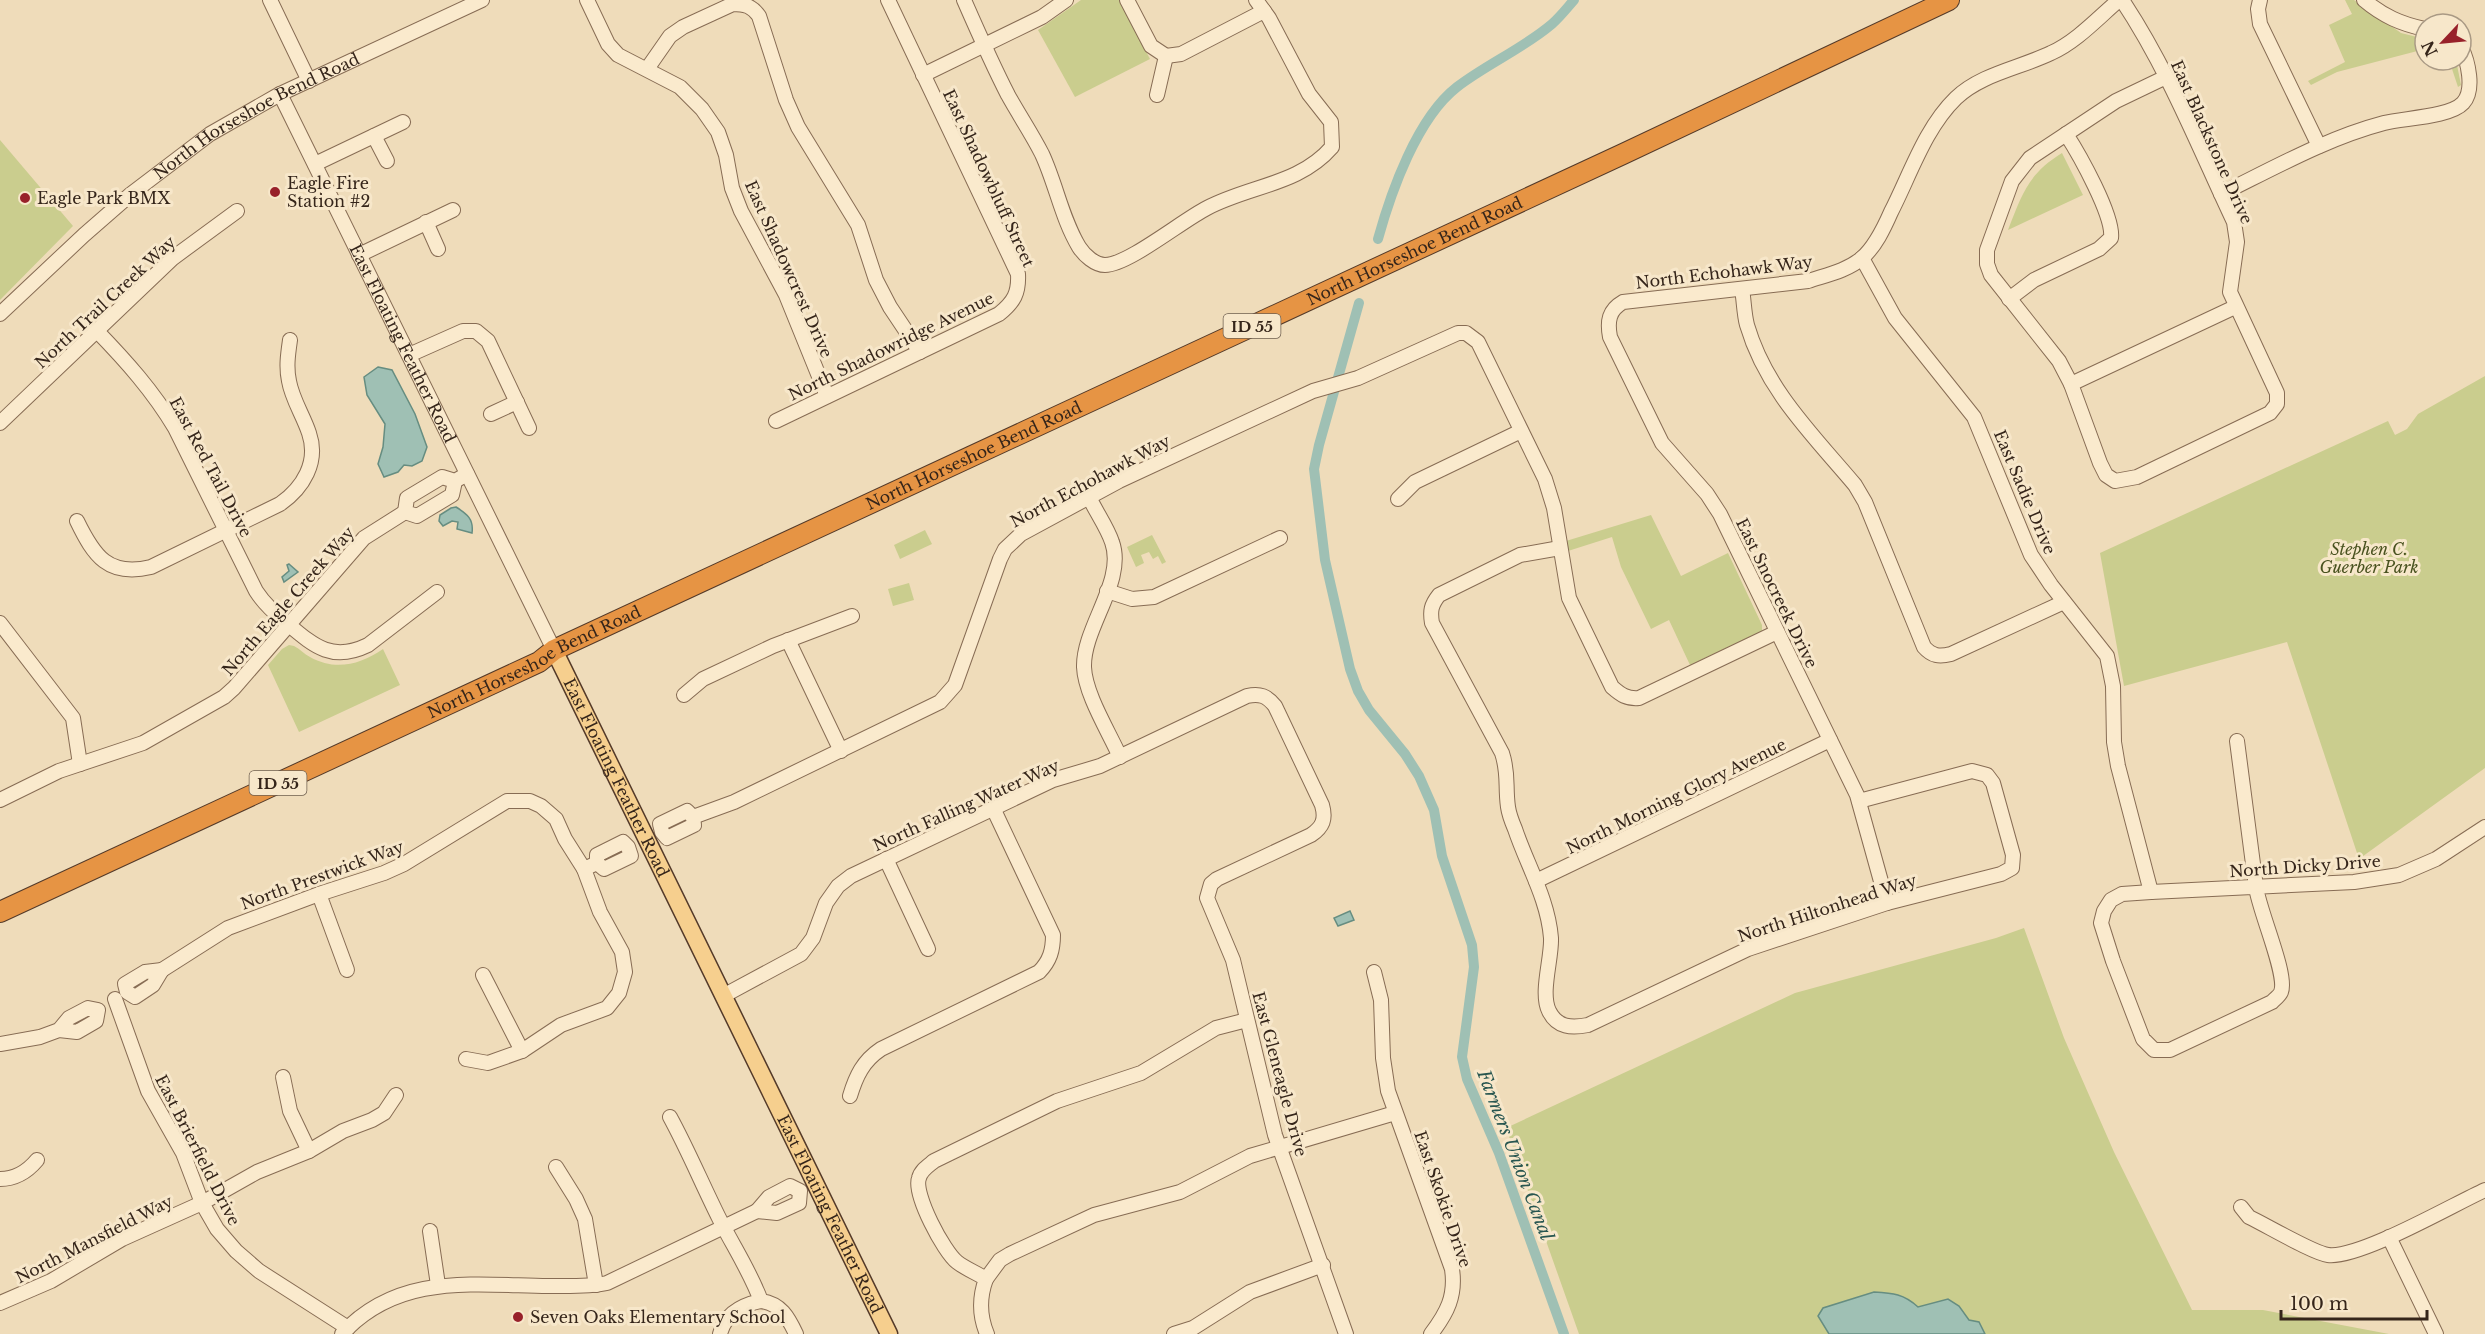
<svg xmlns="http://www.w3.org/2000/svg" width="2485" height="1334" font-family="'Libre Baskerville',serif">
  <rect width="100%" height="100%" fill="#efdcba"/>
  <!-- green -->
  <g fill="#cacd8e">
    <path d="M1081,0H1119L1150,59L1075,97L1038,30Z"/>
    <path d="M2345,0H2354L2401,33L2425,39V49L2337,72L2311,85L2308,81L2345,62L2329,25L2352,14Z"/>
    <path d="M2449,60H2456L2461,85L2458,87Z"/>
    <path d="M0,140L73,226L0,300Z"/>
    <path d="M2062,153L2083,195L2008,230C2022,194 2028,174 2062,153Z"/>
    <path d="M2485,376V768L2359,859L2287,642L2124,686L2100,553L2388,421L2395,435L2407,429L2418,414Z"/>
    <path d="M1651,515L1681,576L1728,553L1762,625V631L1690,665L1669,620L1651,629L1621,567L1612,537L1568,551L1566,541Z"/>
    <path d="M925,530L932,544L900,559L894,545Z"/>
    <path d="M1152,535L1166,562L1162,564L1158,556L1153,559L1149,552L1141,555L1144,563L1136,567L1127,547Z"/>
    <path d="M909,583L914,600L893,606L888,589Z"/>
    <path d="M289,645L294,646C300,649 304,654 310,657C335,671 360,665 383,649L400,685L299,732L268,665L282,649Z"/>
    <path d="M2024,928L2064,1038L2114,1152L2192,1310H2263L2389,1334H1579L1506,1128L1795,993L1996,938Z"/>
  </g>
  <!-- water -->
  <g fill="#9fc0b4" stroke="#668d81" stroke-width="1.5">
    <path d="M378,367L392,370L415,414L427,447L422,461L412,466L404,465L398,472L384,477L378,464L383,447L385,424L367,395L364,377Z"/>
    <path d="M456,507C467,514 474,519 472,533L457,529L458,522L452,521L443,526L439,521L440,515L451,508Z"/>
    <path d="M289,564L298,572L284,582L282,577L289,571L287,565Z"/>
    <path d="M1350,911L1354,920L1338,926L1334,918Z"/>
    <path d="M1874,1292C1893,1293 1904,1294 1918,1307L1948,1299L1959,1306L1969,1320L1979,1322L1985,1334H1829L1818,1316L1823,1308Z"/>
  </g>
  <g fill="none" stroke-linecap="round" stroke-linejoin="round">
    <!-- canal -->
    <g stroke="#9fc0b4" stroke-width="10">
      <path d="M1378,239C1391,192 1417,118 1457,87C1487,64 1524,48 1552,24C1560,17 1567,8 1574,0"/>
      <path d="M1359,303L1319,445L1314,469L1325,560L1350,669L1358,691L1369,710L1405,754L1419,776L1434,810L1442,856L1472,945L1474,967L1462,1057L1467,1079L1499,1153L1564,1334"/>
    </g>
    <defs>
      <g id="minor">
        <path d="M270,0L309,81"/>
        <path d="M587,0L608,44L618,55L680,87L702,109L718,132L726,155L732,188L741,211L786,295L827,396"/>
        <path d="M964,0C978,32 992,64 1008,95C1019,115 1032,134 1042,154C1056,184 1062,219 1079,247C1084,255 1095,265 1105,265C1128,265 1183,220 1207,208C1251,185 1299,185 1332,147L1331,122L1309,94L1269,18L1256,0"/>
        <path d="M1127,0L1151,46L1166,56L1157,95"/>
        <path d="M2122,0C2168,69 2199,148 2234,222L2237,242L2230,292L2277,393V404L2270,413L2137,477L2115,481L2106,475L2100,463L2071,384L2059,361L1991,275L1987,264V250L2012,181L2030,158L2116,101L2166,77"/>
        <path d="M2260,0L2258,9L2260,24L2319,146"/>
        <path d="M2364,0C2383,16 2401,24 2425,29"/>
        <path d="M1166,56L1181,54L1264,11"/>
        <path d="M647,69L670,36L683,27L733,4C745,4 752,6 759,16L786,100L798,127L858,225L876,280L890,307L920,352"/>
        <path d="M923,75L1042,17L1066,0"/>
        <path id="s1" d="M280,94L554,650"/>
        <path d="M374,136L387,161"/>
        <path d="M315,164L403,122"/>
        <path d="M2221,194C2274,168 2327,138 2384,123C2404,118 2450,117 2463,103C2475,90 2468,61 2461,47"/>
        <path d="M426,222L438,249"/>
        <path d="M359,255L453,210"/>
        <path d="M1862,258L1895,318L1974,417L2031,555L2051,585L2107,656L2113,686L2114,742L2118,766L2151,892"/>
        <path d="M1742,289C1744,301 1744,314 1747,325C1766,390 1813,435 1855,485L1865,502L1924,647C1932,656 1939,657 1951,654L2064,602"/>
        <path d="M2009,299L2034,280L2099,249L2111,238C2114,216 2079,154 2066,134"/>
        <path id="s2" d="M0,314L84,235L131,194L210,134L280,94L482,0"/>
        <path d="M96,330C126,361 153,391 175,428L256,591C265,605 276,614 289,625C315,647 333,662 368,645L437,592"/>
        <path d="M409,355L463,331H476L488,341L529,428"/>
        <path d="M2071,384L2235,307"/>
        <path d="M491,414L517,402"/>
        <path d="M776,421L999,314C1014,302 1019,293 1018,274L888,0"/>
        <path d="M0,423L173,258L237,211"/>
        <path d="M455,481L452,495L417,516L405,512L407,498L442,477L455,481L467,474"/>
        <path d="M1089,497C1096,512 1107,527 1112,542C1126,581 1083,627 1084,667C1085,694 1109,732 1120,757"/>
        <path d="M1398,499L1415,482L1521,431"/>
        <path d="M77,521C94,556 108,577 151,567L280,504C303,488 319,462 309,433C303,415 292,399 289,381C286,367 288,354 290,340"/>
        <path d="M1560,548L1520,555L1439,595C1431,605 1430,611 1432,623L1502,753C1509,774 1505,786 1508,807C1509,814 1512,822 1515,829C1527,865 1548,899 1551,938C1552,958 1540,993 1549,1011C1557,1028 1572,1028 1588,1025L1748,949L1887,903L2001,874L2012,868L2013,855L1993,783L1987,775L1972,771L1859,801"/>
        <path d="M1107,591L1132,599L1154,597L1280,538"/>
        <path d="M0,623L73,718L80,764"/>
        <path d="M788,640L841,751"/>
        <path d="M684,695L703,679L773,646L852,616"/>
        <path d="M2237,741L2256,887C2259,911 2288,975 2281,992C2280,995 2275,999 2272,1002L2170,1050H2154L2143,1039L2113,961L2101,923L2104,911L2111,900L2122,894L2151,892L2354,882L2399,875L2436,859L2485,827"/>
        <path d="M0,800L59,771L143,743L224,697L234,688L364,538L405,512"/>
        <path d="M687,811L693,817L694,825L667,838L662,832L660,824Z"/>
        <path d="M693,817L734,802L940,702L955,685L1000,559L1005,549L1021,534L1119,481L1313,391L1358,378L1458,333H1466L1478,342L1545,479L1554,508L1569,598L1612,687C1621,695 1627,699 1639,698L1777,632"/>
        <path d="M623,842L628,847L631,856L604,869L597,863V855Z"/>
        <path d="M886,859L928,949"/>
        <path d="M1536,881L1830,740"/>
        <path d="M319,894L347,970"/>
        <path d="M1887,903L1857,795L1720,514L1707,494L1662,443L1610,337C1607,321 1609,310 1623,302L1808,281C1826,275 1847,271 1862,258C1875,247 1884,228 1891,212C1910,175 1925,128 1956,98C1981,74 2020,68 2051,53C2076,42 2098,18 2119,0"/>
        <path d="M162,970L228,928L319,894L384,873L404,864L507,801H530L541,806L556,819L565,839L584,869L597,863"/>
        <path d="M162,970L153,985L135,997L127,992L125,984L145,972Z"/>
        <path d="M1374,972L1381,1000L1383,1058L1388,1091L1452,1269C1456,1296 1447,1313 1431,1334"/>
        <path d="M483,975L522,1051"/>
        <path d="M723,996L801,954L813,938L826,903L838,886L851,876L1053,780L1100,766L1247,696C1260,693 1267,696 1275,706L1322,805C1326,819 1323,827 1311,835L1217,879L1211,884L1207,898L1233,960L1275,1135L1346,1334"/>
        <path d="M115,999L148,1091L183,1153L202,1203L217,1229L236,1251L259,1271L348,1328"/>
        <path d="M0,1044L40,1037L59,1030L77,1032L96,1021L98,1010L88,1008L69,1018L59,1030"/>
        <path d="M466,1059L488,1063L522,1051L561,1025L607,1008L619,993L625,972L622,952L600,912L584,869"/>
        <path d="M283,1077L290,1111L309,1151"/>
        <path d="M850,1096C856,1076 863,1061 881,1049L1039,972C1050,961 1053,950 1053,935L993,808"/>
        <path d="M670,1117C688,1150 702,1184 719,1218C733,1246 750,1271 761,1301C781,1304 788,1317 796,1334"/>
        <path d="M556,1167L576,1199L585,1219L596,1285"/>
        <path d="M0,1179C16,1179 27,1172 37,1160"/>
        <path d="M790,1186L800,1191L799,1203L777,1213L757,1211L769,1197Z"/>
        <path d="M2241,1207L2249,1217C2266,1225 2313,1253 2328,1255C2359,1259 2452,1205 2485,1190"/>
        <path d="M430,1231L438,1285"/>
        <path d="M2389,1237L2436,1334"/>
        <path d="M986,1279L1000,1260L1010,1254L1094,1215L1180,1192L1250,1156L1395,1113"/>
        <path d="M0,1303L51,1281L122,1239L202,1203L257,1172L309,1151L343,1131L372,1120L384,1113L396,1095"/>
        <path d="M342,1334C398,1273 473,1285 548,1286C568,1286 588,1287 607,1283L757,1211"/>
        <path d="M720,1334C725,1314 741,1305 761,1301"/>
        <path d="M987,1334C979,1315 979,1298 986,1279C977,1273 966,1269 957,1262C944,1252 913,1194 919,1178C921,1170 928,1166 934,1161L1057,1101L1141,1073L1216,1028L1247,1020"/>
        <path d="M1174,1334L1193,1328L1250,1292L1323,1265"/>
      </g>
      <g id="major">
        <path id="s3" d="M554,650L889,1334"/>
      </g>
      <g id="highway">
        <path id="s4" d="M0,912L539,662L554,650L1623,154L1949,0"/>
      </g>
    </defs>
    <!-- minor casing -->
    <use href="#minor" stroke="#876c54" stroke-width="16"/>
    <!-- major casing -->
    <use href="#major" stroke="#543a29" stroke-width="19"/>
    <!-- highway casing -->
    <use href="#highway" stroke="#543a29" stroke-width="22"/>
    <!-- minor -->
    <use href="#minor" stroke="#faeacd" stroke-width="14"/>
    <!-- major -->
    <use href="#major" stroke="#f6cf8e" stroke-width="16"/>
    <!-- highway -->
    <use href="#highway" stroke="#e69444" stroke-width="20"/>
  </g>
  <!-- markers -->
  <g fill="#98212a" stroke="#f7e7ca" stroke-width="2">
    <circle cx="275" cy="192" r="6"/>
    <circle cx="25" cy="198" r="6"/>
    <circle cx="518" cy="1317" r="6"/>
  </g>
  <g text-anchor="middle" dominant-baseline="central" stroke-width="6" stroke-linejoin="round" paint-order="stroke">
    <!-- shield labels -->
    <g fill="#f7e7ca" stroke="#6f5f4f" stroke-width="1.5">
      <rect x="1223.5" y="314" width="57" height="24" rx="4.5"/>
      <rect x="249.5" y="771" width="57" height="24" rx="4.5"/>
    </g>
    <g font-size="15" font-weight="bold" fill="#35251a">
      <text x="1252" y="326">ID 55</text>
      <text x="278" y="783">ID 55</text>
    </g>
    <!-- street labels -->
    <g font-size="16" fill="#35251a" stroke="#f7e7ca">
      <text stroke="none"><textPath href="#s2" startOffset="326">North Horseshoe Bend Road</textPath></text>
      <text transform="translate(2212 142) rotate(66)">East Blackstone Drive</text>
      <text transform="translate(989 178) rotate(65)">East Shadowbluff Street</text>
      <text stroke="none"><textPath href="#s4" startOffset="1562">North Horseshoe Bend Road</textPath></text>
      <text transform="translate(789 269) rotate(66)">East Shadowcrest Drive</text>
      <text transform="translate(1724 272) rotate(-7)">North Echohawk Way</text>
      <text transform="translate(105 302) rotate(-43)">North Trail Creek Way</text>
      <text stroke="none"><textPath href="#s1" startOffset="278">East Floating Feather Road</textPath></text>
      <text transform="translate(891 346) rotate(-26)">North Shadowridge Avenue</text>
      <text stroke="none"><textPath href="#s4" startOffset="1076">North Horseshoe Bend Road</textPath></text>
      <text transform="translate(211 467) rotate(62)">East Red Tail Drive</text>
      <text transform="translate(1090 481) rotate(-28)">North Echohawk Way</text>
      <text transform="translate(2025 492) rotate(67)">East Sadie Drive</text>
      <text transform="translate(1777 593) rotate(64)">East Snocreek Drive</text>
      <text transform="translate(288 601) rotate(-49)">North Eagle Creek Way</text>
      <text stroke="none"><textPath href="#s4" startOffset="590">North Horseshoe Bend Road</textPath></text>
      <text stroke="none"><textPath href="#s3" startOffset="142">East Floating Feather Road</textPath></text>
      <text transform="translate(1676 796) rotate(-26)">North Morning Glory Avenue</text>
      <text transform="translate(966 805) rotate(-24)">North Falling Water Way</text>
      <text transform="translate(2305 866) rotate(-4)">North Dicky Drive</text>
      <text transform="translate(322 875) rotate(-20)">North Prestwick Way</text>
      <text transform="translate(1827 908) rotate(-18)">North Hiltonhead Way</text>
      <text transform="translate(1280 1074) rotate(75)">East Gleneagle Drive</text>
      <text transform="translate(198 1150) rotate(63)">East Brierfield Drive</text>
      <text transform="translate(1443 1199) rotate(71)">East Skokie Drive</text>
      <text stroke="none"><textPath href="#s3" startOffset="628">East Floating Feather Road</textPath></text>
      <text transform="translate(94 1239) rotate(-27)">North Mansfield Way</text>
    </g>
    <!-- poi labels -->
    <g font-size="16" fill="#35251a" stroke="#f7e7ca" text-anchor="start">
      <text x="287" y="183">Eagle Fire<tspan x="287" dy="18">Station #2</tspan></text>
      <text x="37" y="198">Eagle Park BMX</text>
      <text x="530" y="1317">Seven Oaks Elementary School</text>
    </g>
    <!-- park labels -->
    <g font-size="16" font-style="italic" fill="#49521f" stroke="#f7e7ca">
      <text x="2369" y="549">Stephen C.<tspan x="2369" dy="18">Guerber Park</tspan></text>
    </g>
    <!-- water labels -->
    <g font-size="18" font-style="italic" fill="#285650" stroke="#f7e7ca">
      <text transform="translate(1515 1155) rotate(69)">Farmers Union Canal</text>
    </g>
  </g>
  <!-- north arrow -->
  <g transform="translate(2443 42) rotate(244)"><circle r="28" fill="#f7e7ca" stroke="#a99984" stroke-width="1.5"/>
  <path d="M0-4.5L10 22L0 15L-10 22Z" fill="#98212a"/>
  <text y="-9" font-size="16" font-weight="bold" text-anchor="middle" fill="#35251a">N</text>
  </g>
  <!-- scale -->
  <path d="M2281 1310v9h146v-9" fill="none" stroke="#35251a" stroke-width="3"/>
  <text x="2290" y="1310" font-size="18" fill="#35251a" stroke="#f7e7ca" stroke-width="4.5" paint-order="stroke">100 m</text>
</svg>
